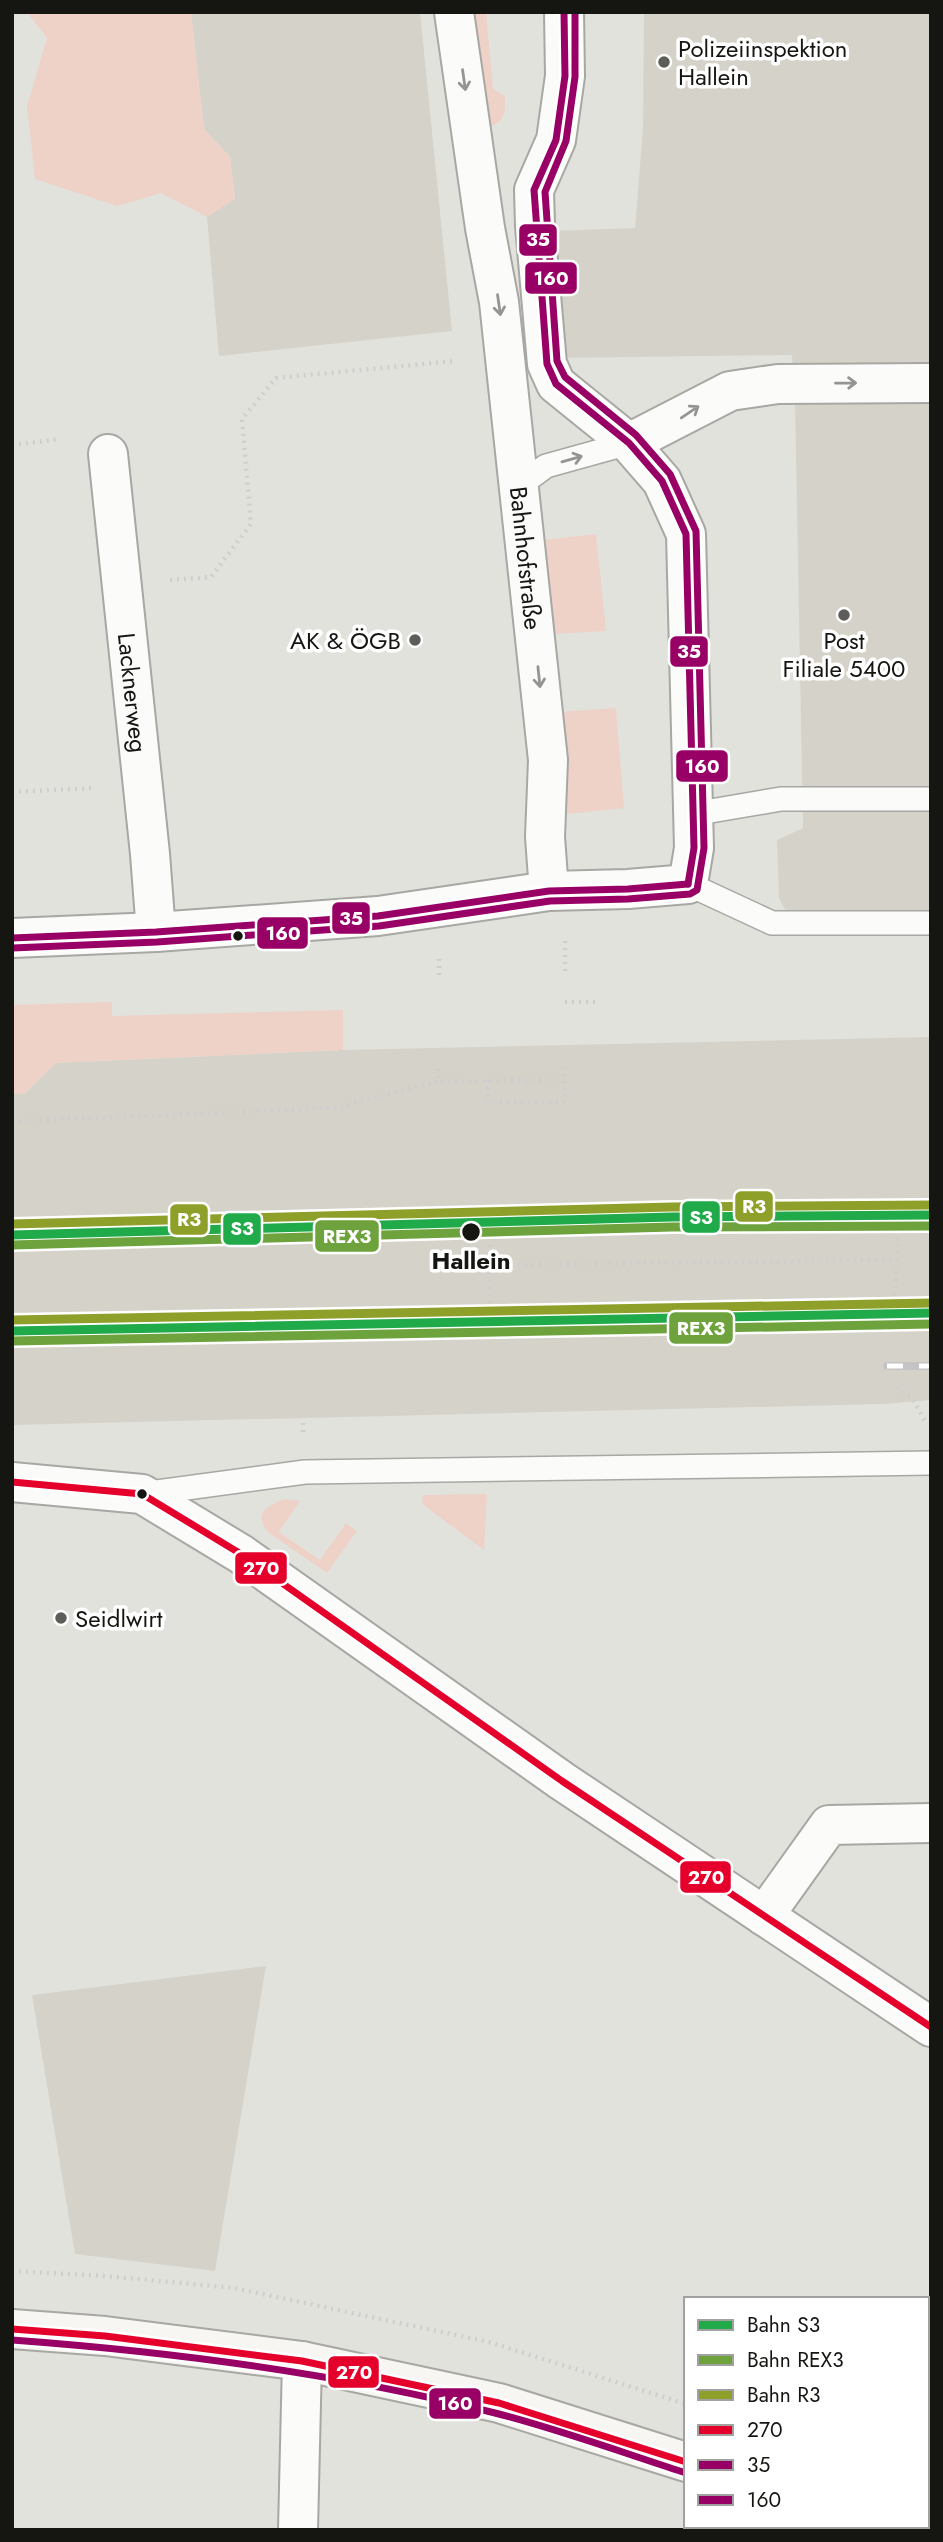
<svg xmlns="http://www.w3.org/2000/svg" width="943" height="2542" font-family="Jost,sans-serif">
  <rect width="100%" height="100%" fill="#e2e2dd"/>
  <!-- built -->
  <g fill="#d5d3c9">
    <path d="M191,12H420L452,331L219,356L207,217L235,198L230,157L204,129Z"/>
    <path d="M644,12H931V917L790,919L779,898L777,840L803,828L795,401L792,355L555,358L552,231L635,228L643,128Z"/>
    <path d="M931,1037V1400L883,1404L12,1425V1094H24L56,1063L343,1050Z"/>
    <path d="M266,1966L215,2271L75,2254L32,1995Z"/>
  </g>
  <!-- green -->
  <g fill="#eed2c8">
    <path d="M27,12H191L204,129L230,157L235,199L207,217L161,193L117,206L35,179L27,106L47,38Z"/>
    <path d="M470,12H486L493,89L505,96C505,110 506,120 492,126L482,122Z"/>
    <path d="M596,534L606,631L551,634L543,540Z"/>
    <path d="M616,708L624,808L567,814L558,712Z"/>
    <path d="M112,1002V1016L343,1010V1050L56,1063L24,1094H12V1005Z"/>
    <path d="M487,1494L484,1550L422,1504L423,1495Z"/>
    <path d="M284,1499L300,1501L279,1532L320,1560L346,1523L357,1531L327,1573L269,1533C252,1514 266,1506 284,1499Z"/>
  </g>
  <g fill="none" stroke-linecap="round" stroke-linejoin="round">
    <defs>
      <g id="lane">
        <path d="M519,486L546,466L629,443"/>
        <path d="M693,814L781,799H931"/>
        <path d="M688,884L772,923H931"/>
        <path d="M142,1494L305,1472L931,1463"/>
      </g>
      <g id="street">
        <path id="s1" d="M454,12L485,228L499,302L548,760L545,837L549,891"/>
        <path d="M629,443L730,391L778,384L931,383"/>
        <path id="s2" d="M108,454L150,854L156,932"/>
        <path d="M12,938L156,932L378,916L549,891L628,889L688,884L694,848L686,534L662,481L629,443L556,384L547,364L535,226L534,190L556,140L565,76L564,12"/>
        <path d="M12,1482L142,1494L241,1554L562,1781L931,2027"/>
        <path d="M764,1916L829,1825L931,1823"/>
        <path d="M298,2530L302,2361"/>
      </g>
      <g id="secondary">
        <path d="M12,2329L105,2336L302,2361L499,2403L686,2462"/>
        <path d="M903,2526L921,2530"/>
      </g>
    </defs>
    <!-- lane casing -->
    <use href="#lane" stroke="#a7a7a3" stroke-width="26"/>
    <!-- street casing -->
    <use href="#street" stroke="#a7a7a3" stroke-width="42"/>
    <!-- secondary casing -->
    <use href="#secondary" stroke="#a7a7a3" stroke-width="42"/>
    <!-- path -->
    <g stroke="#cecece" stroke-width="4.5" stroke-dasharray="2 5" stroke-linecap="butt">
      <path d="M12,445L60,439"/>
      <path d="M170,580L211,577L251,524L242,419L276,378L455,361"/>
      <path d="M12,792L92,788"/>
      <path d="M565,941V975"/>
      <path d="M439,975V956"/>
      <path d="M565,1002H597"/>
      <path d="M438,1069L439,1081L559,1080"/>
      <path d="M488,1080V1103L565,1102V1068"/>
      <path d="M12,1121L335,1108L439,1081"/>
      <path d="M490,1265L896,1260"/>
      <path d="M895,1295L898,1225"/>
      <path d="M490,1303V1232"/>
      <path d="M897,1387L912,1398L925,1421"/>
      <path d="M303,1432V1418"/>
      <path d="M12,2271L105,2276L234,2288L489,2342L686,2404"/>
      <path d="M927,2462L931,2463"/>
    </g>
    <!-- lane -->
    <use href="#lane" stroke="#fbfbfa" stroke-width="23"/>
    <!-- street -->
    <use href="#street" stroke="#fbfbfa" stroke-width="38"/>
    <!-- secondary -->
    <use href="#secondary" stroke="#f7f6f2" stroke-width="38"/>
    <defs>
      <path id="rail" d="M887,1366H931"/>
    </defs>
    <!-- rail casing -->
    <use href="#rail" stroke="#c4c4c4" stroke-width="8"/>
    <!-- rail -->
    <use href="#rail" stroke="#fff" stroke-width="5" stroke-dasharray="16" stroke-linecap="butt"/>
    <defs>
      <g id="bus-1">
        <path d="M12,1482L142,1494L241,1554L562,1781L931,2027"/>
        <path d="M12,2329L105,2336L302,2361L499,2403L686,2462"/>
      </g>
      <g id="bus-2">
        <path d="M564,12L565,76L556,140L534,190L547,364L556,384L629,443L662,481L686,534L694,848L688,884"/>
        <path d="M12,938L156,932L378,916L549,891L628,889L688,884"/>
      </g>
      <g id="bus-3">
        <path d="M12,948L157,942L379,926L550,901L628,899L690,894L697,890L704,848L696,531L670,474L636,435L565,377L557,361L545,192L566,141L575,77V12"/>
        <path d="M12,2340C175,2352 337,2373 495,2413C558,2429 621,2452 683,2472"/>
      </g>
    </defs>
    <!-- bus-1 casing -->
    <use href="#bus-1" stroke="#fff" stroke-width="12"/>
    <!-- bus-2 casing -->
    <use href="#bus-2" stroke="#fff" stroke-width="12"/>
    <!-- bus-3 casing -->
    <use href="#bus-3" stroke="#fff" stroke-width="12"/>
    <!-- bus-1 -->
    <use href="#bus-1" stroke="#e4002b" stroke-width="7"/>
    <!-- bus-2 -->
    <use href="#bus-2" stroke="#906" stroke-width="7"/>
    <!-- bus-3 -->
    <use href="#bus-3" stroke="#906" stroke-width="7"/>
    <defs>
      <g id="rail-1">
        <path d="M12,1235L672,1217L931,1215"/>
        <path d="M12,1331L931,1313"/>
      </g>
      <g id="rail-2">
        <path d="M12,1245L672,1227L931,1226"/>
        <path d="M12,1341L931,1324"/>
      </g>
      <g id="rail-3">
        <path d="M12,1224L672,1207L931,1205"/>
        <path d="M12,1320L931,1303"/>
      </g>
    </defs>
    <!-- rail-1 casing -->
    <use href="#rail-1" stroke="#fff" stroke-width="14"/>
    <!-- rail-2 casing -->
    <use href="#rail-2" stroke="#fff" stroke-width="14"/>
    <!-- rail-3 casing -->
    <use href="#rail-3" stroke="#fff" stroke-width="14"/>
    <!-- rail-1 -->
    <use href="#rail-1" stroke="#21aa49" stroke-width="9"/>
    <!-- rail-2 -->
    <use href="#rail-2" stroke="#6ea23d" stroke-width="9"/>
    <!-- rail-3 -->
    <use href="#rail-3" stroke="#8fa02a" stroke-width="9"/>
  </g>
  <!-- one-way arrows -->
  <defs><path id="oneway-shaft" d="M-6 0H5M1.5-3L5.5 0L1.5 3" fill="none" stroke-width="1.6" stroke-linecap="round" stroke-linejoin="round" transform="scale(1.75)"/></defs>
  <g stroke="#949492">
    <use href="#oneway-shaft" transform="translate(464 80) rotate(82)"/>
    <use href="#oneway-shaft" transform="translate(499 305) rotate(82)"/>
    <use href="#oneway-shaft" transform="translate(846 383) rotate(-1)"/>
    <use href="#oneway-shaft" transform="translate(690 412) rotate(-34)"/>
    <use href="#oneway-shaft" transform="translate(572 459) rotate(-16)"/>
    <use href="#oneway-shaft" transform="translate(539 677) rotate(84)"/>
  </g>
  <!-- markers -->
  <g fill="#5d5d59" stroke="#fff" stroke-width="2.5">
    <circle cx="664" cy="62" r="7"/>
    <circle cx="844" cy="615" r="7"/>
    <circle cx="415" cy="640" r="7"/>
    <circle cx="61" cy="1618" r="7"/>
  </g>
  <g fill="#151512" stroke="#fff" stroke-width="2.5">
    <circle cx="238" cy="936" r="6"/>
    <circle cx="471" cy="1232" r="10"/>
    <circle cx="142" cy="1494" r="6"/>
  </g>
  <g text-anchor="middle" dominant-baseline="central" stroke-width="7" stroke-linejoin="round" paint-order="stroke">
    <!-- poi labels -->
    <g font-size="24" fill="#151512" stroke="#fff" text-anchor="start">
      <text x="678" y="48">Polizeiinspektion<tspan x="678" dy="28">Hallein</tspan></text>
      <text x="401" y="640" text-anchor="end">AK &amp; ÖGB</text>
      <text x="844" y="640" text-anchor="middle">Post<tspan x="844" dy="28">Filiale 5400</tspan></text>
      <text x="75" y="1618">Seidlwirt</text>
    </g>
    <!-- street labels -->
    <g font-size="24" fill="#151512" stroke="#fff">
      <text stroke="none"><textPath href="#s1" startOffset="551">Bahnhofstraße</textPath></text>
      <text stroke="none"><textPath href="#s2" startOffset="240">Lacknerweg</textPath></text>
    </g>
    <!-- stop labels -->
    <g font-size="24" font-weight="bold" fill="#151512" stroke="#fff">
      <text x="471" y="1260">Hallein</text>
    </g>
  </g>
  <g stroke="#fff" stroke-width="2.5">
    <rect x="518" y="223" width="40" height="34" rx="7" fill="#906"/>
    <rect x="524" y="261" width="54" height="34" rx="7" fill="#906"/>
    <rect x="669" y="635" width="40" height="33" rx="7" fill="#906"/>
    <rect x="675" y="749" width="54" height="34" rx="7" fill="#906"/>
    <rect x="331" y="901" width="40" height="34" rx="7" fill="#906"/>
    <rect x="256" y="916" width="53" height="34" rx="7" fill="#906"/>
    <rect x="734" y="1190" width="40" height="33" rx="7" fill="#8fa02a"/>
    <rect x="681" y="1200" width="40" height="34" rx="7" fill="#21aa49"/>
    <rect x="169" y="1203" width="40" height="33" rx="7" fill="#8fa02a"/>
    <rect x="222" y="1212" width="40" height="34" rx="7" fill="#21aa49"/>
    <rect x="314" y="1219" width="66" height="34" rx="7" fill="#6ea23d"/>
    <rect x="668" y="1311" width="66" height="34" rx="7" fill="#6ea23d"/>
    <rect x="234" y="1551" width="54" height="34" rx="7" fill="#e4002b"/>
    <rect x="679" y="1860" width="53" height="34" rx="7" fill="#e4002b"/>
    <rect x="327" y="2355" width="53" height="34" rx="7" fill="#e4002b"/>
    <rect x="428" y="2387" width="54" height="33" rx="7" fill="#906"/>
  </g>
  <g font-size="19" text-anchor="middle" font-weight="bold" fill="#fff">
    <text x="538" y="246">35</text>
    <text x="551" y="285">160</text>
    <text x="689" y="658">35</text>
    <text x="702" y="773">160</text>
    <text x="351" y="925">35</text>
    <text x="283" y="940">160</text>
    <text x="754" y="1213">R3</text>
    <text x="701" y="1224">S3</text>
    <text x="189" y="1226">R3</text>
    <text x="242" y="1235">S3</text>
    <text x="347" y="1243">REX3</text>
    <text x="701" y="1335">REX3</text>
    <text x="261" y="1575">270</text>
    <text x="706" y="1884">270</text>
    <text x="354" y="2379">270</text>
    <text x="455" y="2410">160</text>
  </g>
  <!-- border -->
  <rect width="943" height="2542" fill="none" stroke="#151512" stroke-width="28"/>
  <!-- legend -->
  <rect x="684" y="2297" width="245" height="231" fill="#ffffff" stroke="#a1a1a0" stroke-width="2"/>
  <rect x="698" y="2320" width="35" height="10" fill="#21aa49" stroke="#a1a1a0" stroke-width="2"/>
  <text x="747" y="2332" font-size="21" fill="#151512">Bahn S3</text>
  <rect x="698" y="2355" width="35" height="10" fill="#6ea23d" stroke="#a1a1a0" stroke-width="2"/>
  <text x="747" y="2367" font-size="21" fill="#151512">Bahn REX3</text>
  <rect x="698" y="2390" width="35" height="10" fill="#8fa02a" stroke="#a1a1a0" stroke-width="2"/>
  <text x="747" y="2402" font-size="21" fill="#151512">Bahn R3</text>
  <rect x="698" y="2425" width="35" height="10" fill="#e4002b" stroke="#a1a1a0" stroke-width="2"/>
  <text x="747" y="2437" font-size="21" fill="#151512">270</text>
  <rect x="698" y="2460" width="35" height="10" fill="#990066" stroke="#a1a1a0" stroke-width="2"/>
  <text x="747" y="2472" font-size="21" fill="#151512">35</text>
  <rect x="698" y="2495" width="35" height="10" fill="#990066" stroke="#a1a1a0" stroke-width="2"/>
  <text x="747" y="2507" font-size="21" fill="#151512">160</text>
</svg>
